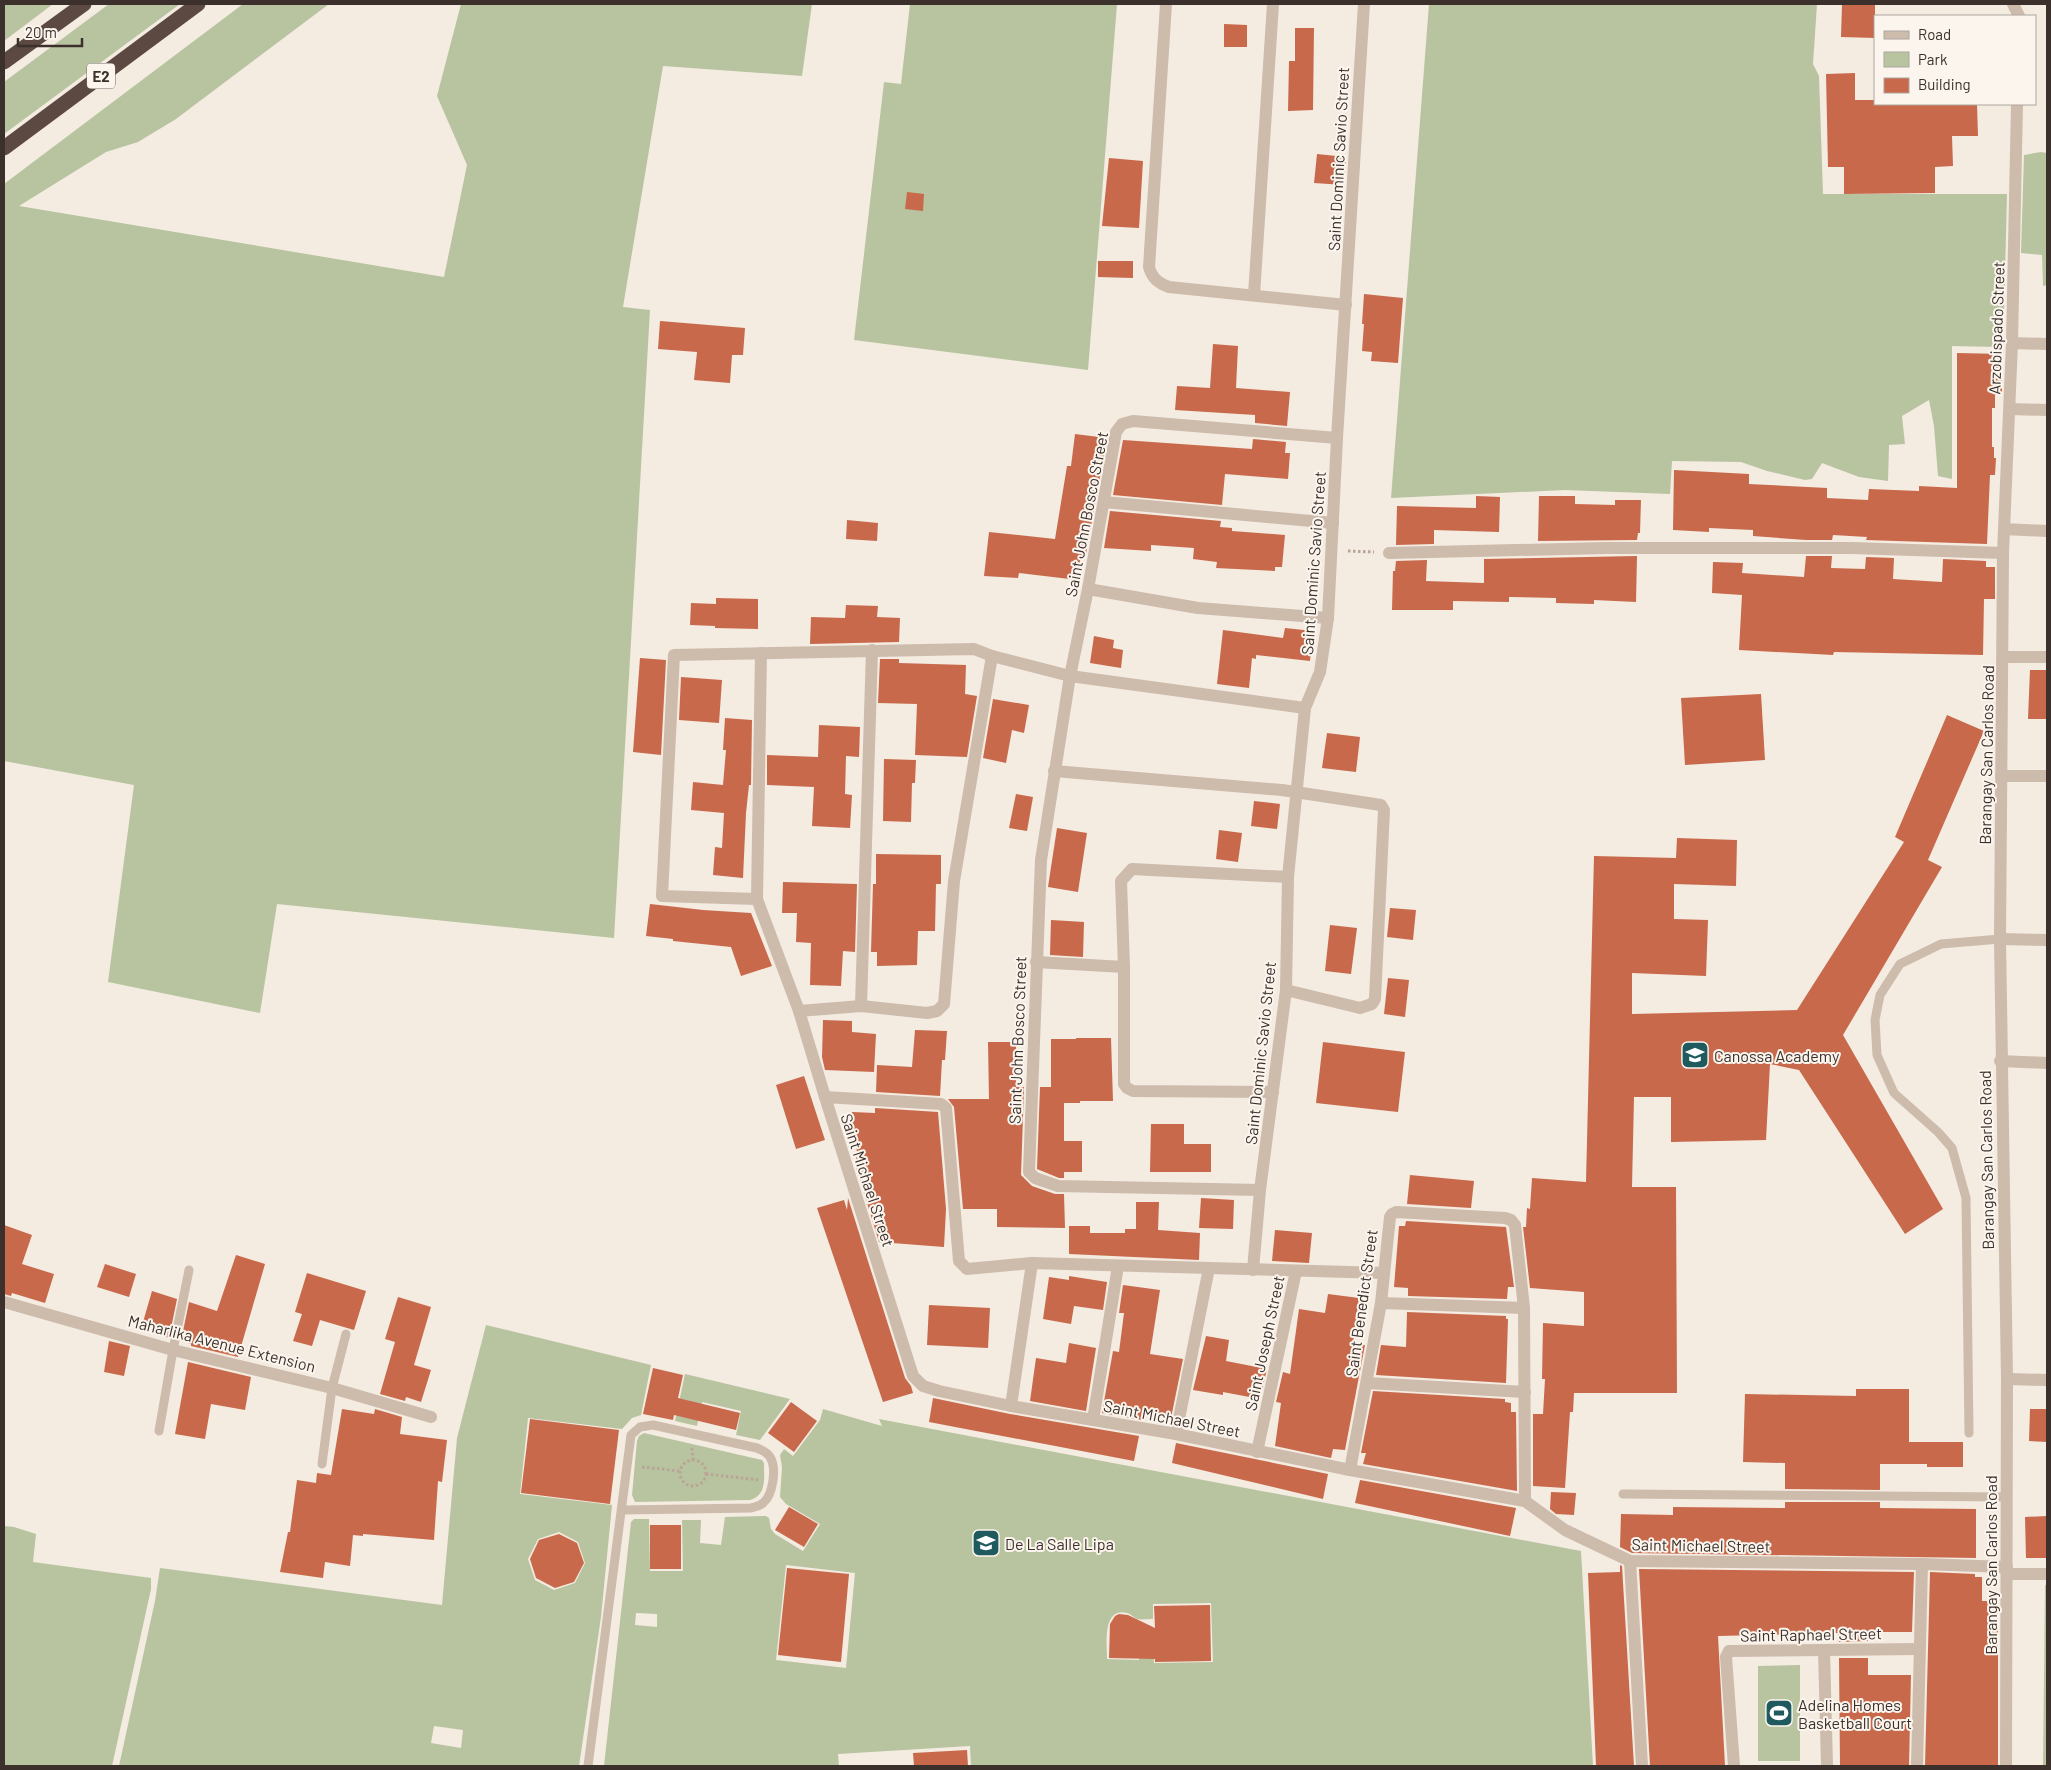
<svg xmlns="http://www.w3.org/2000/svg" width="2051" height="1770" font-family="Barlow,sans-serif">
  <rect width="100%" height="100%" fill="#f4ebe1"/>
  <!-- green -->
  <g fill="#b8c4a0" fill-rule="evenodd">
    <path d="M4,4H53L4,41Z"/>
    <path d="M109,4H180L4,134V82Z"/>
    <path d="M243,4H329L176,119L138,142L106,152L19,206L444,277L467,165L437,96L461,4H812L802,76L663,66L623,307L650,310L614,938L277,904L260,1013L108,982L134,785L4,761V184Z"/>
    <path d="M910,4H1117L1088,370L854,340L884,82L901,84Z"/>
    <path d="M1429,4H1817L1813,64L1819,76L1823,194H2007L2004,313L2002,318L1995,321L1999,347L1952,346V479L1938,476L1934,426L1929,400L1902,416L1905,444L1889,445L1888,481L1859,477L1822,463L1812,479L1805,480L1767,471L1741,462L1672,461L1670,494L1565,490L1391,498Z"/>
    <path d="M2041,152L2047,153V285L2043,286L2042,255L2021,253L2024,155Z"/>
    <path d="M486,1325L651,1365L641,1415L632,1418L622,1429L528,1418L520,1494L612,1505L601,1617L579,1766H119L155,1601L160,1568L442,1605L457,1438ZM559,1532L578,1542L585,1563L575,1583L554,1590L535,1580L528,1559L538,1539ZM434,1726L463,1730L461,1748L431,1743Z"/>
    <path d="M685,1374L790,1399L760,1440L736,1435L741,1411L702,1402L697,1426L675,1421Z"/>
    <path d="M823,1409L882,1426L879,1419L1581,1551L1593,1766H971L970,1746L838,1754L839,1766H604L631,1522L634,1519H649L650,1571H683L682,1520H701L700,1543L721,1545L725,1517L766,1516L769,1518L771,1529L775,1534L803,1551L820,1524L786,1504L780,1497L782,1467L780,1455L784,1449L793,1456L820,1420ZM786,1565L855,1573L846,1668L776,1660ZM1211,1603L1213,1662L1154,1663L1153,1642L1139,1643V1660L1107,1659C1107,1645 1102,1607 1127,1613C1131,1614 1133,1617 1137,1619C1141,1620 1149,1619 1153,1619V1604ZM636,1613L657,1614V1627L635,1625Z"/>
    <path d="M644,1433L762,1460L764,1463C764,1478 767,1495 750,1500L635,1502L632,1495L637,1441L639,1436Z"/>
    <path d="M4,1526L14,1527L36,1534L33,1562L151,1578V1589L112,1766H4Z"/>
    <path d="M2045,1585H2047V1766H2043Z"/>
    <path d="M1800,1665V1761H1758V1666Z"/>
  </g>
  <!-- building -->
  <g fill="#c8694b">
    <path d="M1842,4H1875V38L1841,37Z"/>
    <path d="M1224,24L1247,25V47H1224Z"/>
    <path d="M1295,28H1314L1313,110L1288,111L1289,61H1295Z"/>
    <path d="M1855,73V100H1875V104H1977L1978,136H1952L1953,166L1935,167V193L1844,194V167H1828L1826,74Z"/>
    <path d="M1317,154L1346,157L1344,185L1314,183Z"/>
    <path d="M1109,158L1143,161L1139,228L1102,226Z"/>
    <path d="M907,192L924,194L923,211L905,209Z"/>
    <path d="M1098,261H1133V278L1098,277Z"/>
    <path d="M1364,294L1403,298L1398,363L1371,361L1372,352L1362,351L1364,324H1362Z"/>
    <path d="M660,321L745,328L743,355H732L730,383L694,380L697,352L658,349Z"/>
    <path d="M1213,344L1238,346L1236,388L1290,392L1287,426L1255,423V415L1175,410L1177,386L1210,388Z"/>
    <path d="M1957,353L2002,354V395H1995V408H1992V447H1994V458H1996L1995,475H1990L1987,544L1866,540L1867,537L1833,535L1832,540H1806L1753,536V530L1709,528V532L1673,530L1674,470L1749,474V484L1827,488V498L1868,500L1869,489L1919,491V486L1957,488Z"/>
    <path d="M1075,434L1107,438L1086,554L1083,553L1082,560H1080L1078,580L1019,573L1018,578L984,576L989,532L1055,539L1067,466H1071Z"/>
    <path d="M1253,439L1286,442L1285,453H1290L1288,479L1225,474L1222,505L1113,495L1123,440L1252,449Z"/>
    <path d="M1476,496L1500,497L1499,532L1434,530V544L1396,545L1397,506L1476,508Z"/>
    <path d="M1539,496H1575V504L1615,505V500H1641L1640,533H1638L1637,540L1538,541Z"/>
    <path d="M1110,511L1221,521L1220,527L1232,528V531L1285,535L1282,567H1275V571L1216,568L1217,562L1193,559L1194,548L1151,545V551L1104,548Z"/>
    <path d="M847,520L878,523L877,541L846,539Z"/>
    <path d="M1637,556L1636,602L1594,600V604L1556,603V598L1509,597V602L1453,601V610H1392L1393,571H1395L1396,561L1427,560L1426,581L1484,583V559Z"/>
    <path d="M1806,556H1832L1831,568L1865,569L1866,557L1894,558L1893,579L1942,582L1943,559L1986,561V567H1995V599H1984L1983,655L1834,652L1833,655L1739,650L1742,595L1712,593L1713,562L1743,563L1742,573L1804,577Z"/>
    <path d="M716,598L758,599V629L715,628V626L690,625L691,603L716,604Z"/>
    <path d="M846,605L878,606L877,617L900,618L899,642L810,644L811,617L845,618Z"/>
    <path d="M1285,628L1313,631L1310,661L1256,655V659L1252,658L1249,688L1217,684L1223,630L1283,638Z"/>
    <path d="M1094,636L1114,640L1113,648L1123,650L1121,668L1090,663Z"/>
    <path d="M640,658L666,660L661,755L633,752Z"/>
    <path d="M880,659H899V663L966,665L965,694L977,696L967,757L915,755L917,704L878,703Z"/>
    <path d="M2030,670H2047V719H2028Z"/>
    <path d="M681,677L722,680L719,723L679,720Z"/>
    <path d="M1761,694L1765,760L1685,765L1681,698Z"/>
    <path d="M993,699L1029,705L1024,733L1012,730L1006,763L983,758Z"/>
    <path d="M1947,715L1984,731L1928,860L1942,867L1843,1035L1943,1209L1905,1234L1799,1070L1770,1064L1766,1140L1671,1142V1097H1634L1632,1187H1676L1677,1393H1574L1573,1412H1570L1565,1488L1533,1486V1414H1543L1545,1379H1542L1543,1323L1584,1326V1292L1530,1288L1523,1227H1526L1527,1208L1530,1209L1532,1178L1586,1182L1594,856L1676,858L1677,838L1737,840L1736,886L1674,884V919L1708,920L1706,976L1632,973V1014L1797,1010L1904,842L1895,837Z"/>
    <path d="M725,718L752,720L751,785H749L746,813L743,878L713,875L715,847L722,848L724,813L691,810L693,782L723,785L726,750H723Z"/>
    <path d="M819,725L860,727L859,757L846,756L845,794L852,795L850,828L812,826L814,787L767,785V755L818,757Z"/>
    <path d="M1327,733L1360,737L1356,772L1322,768Z"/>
    <path d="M884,759L916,760L915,783H912L911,822L883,821Z"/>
    <path d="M1016,794L1033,797L1027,831L1009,828Z"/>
    <path d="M1254,801L1280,804L1277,829L1251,826Z"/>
    <path d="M1057,828L1087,833L1078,892L1048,887Z"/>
    <path d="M1219,830L1242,833L1238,862L1216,859Z"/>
    <path d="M876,854L941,855V884H936L935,931H918L917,965L877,966V952H871L873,884H876Z"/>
    <path d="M783,882L857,884L855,952L843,951L841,986L810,985L811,943L796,942L797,913H782Z"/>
    <path d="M650,904L703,910L751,913L772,966L741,976L731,947L673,941V939L646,936Z"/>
    <path d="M1390,908L1416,910L1413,940L1387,937Z"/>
    <path d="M1051,920L1084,922L1083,957L1050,955Z"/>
    <path d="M1330,925L1357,928L1351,974L1325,971Z"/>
    <path d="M1388,978L1409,980L1405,1017L1384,1014Z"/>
    <path d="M823,1020L852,1021V1032L876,1034L874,1072L825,1070L822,1057Z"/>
    <path d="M915,1030L947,1031L945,1060H942L940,1096L876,1092L877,1065L912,1067Z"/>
    <path d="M1076,1038H1111L1113,1101H1080V1103H1064V1141H1082V1172H1064V1178H1059L1037,1169L1040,1087H1051V1039H1076Z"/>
    <path d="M988,1042H1016V1087H1024L1021,1175L1032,1186L1055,1194H1064L1065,1228L997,1227V1209H963L954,1107L948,1099H989Z"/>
    <path d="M1323,1042L1405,1052L1398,1112L1316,1103Z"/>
    <path d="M804,1076L825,1140L796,1149L776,1085Z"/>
    <path d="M875,1108L938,1112L946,1209L944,1247L879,1242L856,1167L857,1143H850L852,1112L875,1113Z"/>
    <path d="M1151,1124H1184V1144H1211V1172H1150Z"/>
    <path d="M1410,1175L1474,1181L1471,1208L1407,1204Z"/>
    <path d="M848,1198L905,1378L911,1386L913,1393L883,1402L817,1208L844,1200L847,1210Z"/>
    <path d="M1201,1198L1234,1200L1233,1229L1199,1228Z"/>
    <path d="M1136,1202H1159L1158,1230L1200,1233L1199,1260L1069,1254V1226H1090V1233H1125V1229H1136Z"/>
    <path d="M1406,1221L1506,1227L1514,1287H1508L1507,1299L1408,1296V1288L1394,1287L1399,1226H1405Z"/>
    <path d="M4,1225L32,1235L22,1264L54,1274L45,1303L12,1293L11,1296L4,1294Z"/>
    <path d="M1275,1230L1312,1233L1309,1263L1272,1261Z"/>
    <path d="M236,1255L265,1264L238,1357L191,1346V1344L181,1341L189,1302L217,1311Z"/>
    <path d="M105,1264L136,1274L129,1297L97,1287Z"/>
    <path d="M307,1273L366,1291L354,1330L320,1320L312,1346L293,1341L302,1314L295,1312Z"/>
    <path d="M1069,1276L1107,1282L1103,1310L1074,1306L1071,1324L1043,1319L1049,1277L1069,1280Z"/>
    <path d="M1123,1285L1160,1290L1150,1354L1183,1359L1171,1418L1143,1413L1142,1420L1102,1413L1113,1351L1119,1352L1124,1313H1119Z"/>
    <path d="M152,1291L177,1299L169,1338L141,1329Z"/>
    <path d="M1328,1294L1359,1298L1353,1344L1365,1345L1345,1450L1333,1449L1331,1458L1275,1446L1281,1403L1276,1402L1283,1372L1290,1374L1299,1309L1325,1313Z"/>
    <path d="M398,1297L431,1307L414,1365L431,1370L421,1402L406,1397L405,1401L380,1394L395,1342L385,1339Z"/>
    <path d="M929,1305L990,1308L988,1348L927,1345Z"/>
    <path d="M1407,1312L1506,1316V1319H1508L1506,1383L1376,1375L1381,1345L1406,1347Z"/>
    <path d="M1206,1336L1229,1340L1226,1361L1267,1369L1260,1399L1223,1392V1395L1193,1390Z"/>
    <path d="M109,1341L130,1346L124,1376L104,1372Z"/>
    <path d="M1069,1343L1096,1348L1086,1411L1030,1401L1036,1358L1066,1363Z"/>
    <path d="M188,1362L251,1377L245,1410L211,1404L205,1439L175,1434Z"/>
    <path d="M653,1368L683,1375L678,1398L740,1413L736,1430L674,1415L673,1420L643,1414Z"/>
    <path d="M1856,1389H1909V1442H1963V1467H1927V1464H1880V1490L1785,1489V1463L1743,1462L1745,1394L1856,1396Z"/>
    <path d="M1373,1391L1505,1399V1402L1511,1403V1412H1516L1517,1491L1363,1464L1366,1453H1361Z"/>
    <path d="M933,1398L1010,1414L1139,1436L1134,1461L929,1422Z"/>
    <path d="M791,1402L817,1421L794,1452L768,1433Z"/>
    <path d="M342,1409L374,1414L375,1409L402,1417L400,1434L447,1440L442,1482L438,1481L434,1540L363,1534V1536L353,1535L350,1566L325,1562L323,1578L280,1572L288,1532H290L297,1480L316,1483L317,1473L331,1475Z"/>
    <path d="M2030,1409H2047V1442L2029,1441Z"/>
    <path d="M530,1419L619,1430L610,1504L521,1493Z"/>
    <path d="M1176,1443L1328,1474L1323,1499L1172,1463Z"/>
    <path d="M1360,1480L1516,1508L1510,1536L1355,1503Z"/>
    <path d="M1551,1492L1576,1493L1574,1515L1556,1514L1550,1509Z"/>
    <path d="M1785,1502H1880V1508L1976,1509V1558L1632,1553L1620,1547L1621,1514L1673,1515V1507L1785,1508Z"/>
    <path d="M789,1507L818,1524L804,1547L775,1530Z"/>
    <path d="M2047,1516V1558H2026L2025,1517Z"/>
    <rect x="650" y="1525" width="31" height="44"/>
    <path d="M559,1534L577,1543L584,1563L574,1582L555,1588L536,1578L530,1559L539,1540Z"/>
    <path d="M1620,1565L1622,1566L1634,1766H1596L1588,1573L1620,1572Z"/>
    <path d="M787,1568L849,1574L841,1662L778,1655Z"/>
    <path d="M1639,1569L1914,1572L1912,1632H1868V1641L1839,1642L1838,1633L1718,1636L1725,1766H1650Z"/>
    <path d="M1930,1572L1975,1574V1577H1982V1601H1998V1766H1925Z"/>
    <path d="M1210,1605L1211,1661L1155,1662V1659L1109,1658L1110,1624L1115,1616L1119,1614L1128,1615L1155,1628L1154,1606Z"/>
    <path d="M1839,1658H1868V1675H1911L1909,1766H1840Z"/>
    <path d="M967,1750L968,1766H914L913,1753Z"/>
  </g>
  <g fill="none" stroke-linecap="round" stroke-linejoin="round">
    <!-- path -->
    <g stroke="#b9a596" stroke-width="3" stroke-dasharray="2.5 2.5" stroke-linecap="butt">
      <path d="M1348,551L1374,552"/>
      <path d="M692,1448L693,1460"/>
      <circle cx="693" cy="1473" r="13"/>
      <path d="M642,1467L680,1471"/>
      <path d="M706,1474L760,1480"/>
    </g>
    <!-- service -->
    <g stroke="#cdbbac" stroke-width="9">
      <path d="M159,1431L173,1350L189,1270"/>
      <path d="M1969,1433L1966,1198L1952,1148L1938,1132L1894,1093L1877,1055L1875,1020L1880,995L1900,964L1941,944L2000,939"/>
      <path d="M322,1464L332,1388L346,1334"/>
      <path d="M1623,1494L2007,1497"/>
      <path d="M588,1766L631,1435L640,1427L653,1425L757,1448C762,1450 767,1452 770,1457C777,1468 773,1495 763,1503C760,1506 755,1507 751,1508L622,1510"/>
    </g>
    <!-- minor -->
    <g stroke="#cdbbac" stroke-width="12">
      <path d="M1166,4L1149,267C1152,278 1158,283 1169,287L1346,305"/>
      <path d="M2013,4L2019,16"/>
      <path d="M1254,295L1273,4"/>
      <path d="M2012,343L2047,344"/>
      <path d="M2010,409L2047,410"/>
      <path d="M1104,502L1333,523"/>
      <path d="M2004,529L2047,531"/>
      <path d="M1389,553L1606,548H1852L2003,553"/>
      <path d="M1088,589L1198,608L1328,618"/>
      <path d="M2003,657H2047"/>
      <path d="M1305,708L1070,676L992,656L974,649L674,655L662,896L757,899L799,1011L825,1097L913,1376L923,1386L939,1391L1011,1406L1176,1434L1350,1470L1525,1501L1565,1530L1630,1561L1922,1564L2007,1567"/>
      <path d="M1054,771L1282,790L1381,805L1384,810L1375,999L1372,1004L1360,1008L1286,990"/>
      <path d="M2001,776H2047"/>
      <path d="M757,899L761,653"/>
      <path d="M2000,939L2047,940"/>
      <path d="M1036,962L1124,967"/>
      <path d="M861,1006L872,650"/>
      <path d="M799,1011L861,1006L927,1013L937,1011L944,1004L954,881L992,656"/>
      <path d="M2000,1061L2047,1063"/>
      <path d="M1273,1092L1133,1091L1127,1088L1124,1084V967L1121,881L1132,869L1288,877"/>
      <path d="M825,1097L941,1104L946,1108L959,1261L967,1269L1032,1263L1384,1273"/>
      <path d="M1260,1190L1058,1186L1035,1178L1029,1172L1041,860L1070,676L1088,589L1116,432L1122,424L1133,421L1337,438"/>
      <path d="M1253,1270L1260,1190L1286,990L1288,877L1305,708L1320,672L1328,618L1337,438L1364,4"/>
      <path d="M4,1302L173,1350L332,1388L431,1417"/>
      <path d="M1381,1303L1524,1308"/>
      <path d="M2007,1379L2047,1380"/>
      <path d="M1367,1383L1525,1392"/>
      <path d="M1011,1406L1032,1263"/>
      <path d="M1093,1420L1118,1266"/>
      <path d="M1176,1434L1209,1268"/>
      <path d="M1257,1452L1296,1271"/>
      <path d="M1350,1470L1381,1303L1390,1217L1392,1214L1396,1212L1505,1218L1511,1220L1515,1225L1524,1308L1525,1501"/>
      <path d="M1630,1561L1642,1766"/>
      <path d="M2007,1574H2047"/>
      <path d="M1824,1650L1827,1766"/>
      <path d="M1734,1766L1726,1657L1729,1651L1919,1649"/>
      <path d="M1917,1766L1922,1564"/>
      <path d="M2006,1766L2007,1379L2000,939L2003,553L2012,343L2017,104"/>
    </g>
    <!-- motorway -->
    <g stroke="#5c4a42" stroke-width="15">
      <path d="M4,62L84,4"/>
      <path d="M4,148L198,4"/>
    </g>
  </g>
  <!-- icons -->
  <defs>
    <symbol id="school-square" viewBox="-11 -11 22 22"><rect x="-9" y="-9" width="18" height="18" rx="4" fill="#1f5a5e" stroke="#fbf5ee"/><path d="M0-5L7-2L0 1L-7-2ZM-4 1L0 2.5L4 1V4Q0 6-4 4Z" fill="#fff"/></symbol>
    <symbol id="university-square" viewBox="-11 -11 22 22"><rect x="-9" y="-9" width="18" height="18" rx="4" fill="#1f5a5e" stroke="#fbf5ee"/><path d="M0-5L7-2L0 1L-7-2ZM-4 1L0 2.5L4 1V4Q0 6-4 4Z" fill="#fff"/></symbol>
    <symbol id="stadium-square" viewBox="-11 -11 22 22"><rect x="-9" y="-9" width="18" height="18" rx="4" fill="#1f5a5e" stroke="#fbf5ee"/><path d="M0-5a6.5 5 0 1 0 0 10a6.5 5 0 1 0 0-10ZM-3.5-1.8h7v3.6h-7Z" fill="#fff"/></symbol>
  </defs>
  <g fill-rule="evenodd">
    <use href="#school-square" x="1679" y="1039" width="32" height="32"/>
    <use href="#university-square" x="970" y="1527" width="32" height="32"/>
    <use href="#stadium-square" x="1763" y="1697" width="32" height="32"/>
  </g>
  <g text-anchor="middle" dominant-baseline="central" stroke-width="4" stroke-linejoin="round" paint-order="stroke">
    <!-- shield labels -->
    <rect fill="#fbf5ee" stroke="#756b66" stroke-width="1" x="87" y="63.5" width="28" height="25" rx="4"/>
    <g font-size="15" font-weight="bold" fill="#3b302b">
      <text x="101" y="76">E2</text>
    </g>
    <!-- street labels -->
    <g font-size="16" fill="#3b302b" stroke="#fbf5ee">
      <text transform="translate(1338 159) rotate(-87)">Saint Dominic Savio Street</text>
      <text transform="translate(1996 328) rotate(-88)">Arzobispado Street</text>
      <text transform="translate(1086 514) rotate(-79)">Saint John Bosco Street</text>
      <text transform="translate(1313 563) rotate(-86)">Saint Dominic Savio Street</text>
      <text transform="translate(1986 755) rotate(-89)">Barangay San Carlos Road</text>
      <text transform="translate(1017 1040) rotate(-88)">Saint John Bosco Street</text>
      <text transform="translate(1260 1053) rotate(-84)">Saint Dominic Savio Street</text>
      <text transform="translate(1986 1160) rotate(-91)">Barangay San Carlos Road</text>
      <text transform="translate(868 1180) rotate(72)">Saint Michael Street</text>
      <text transform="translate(1361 1303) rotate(-82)">Saint Benedict Street</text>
      <text transform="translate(222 1343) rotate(14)">Maharlika Avenue Extension</text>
      <text transform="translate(1264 1343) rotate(-78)">Saint Joseph Street</text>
      <text transform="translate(1172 1418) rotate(11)">Saint Michael Street</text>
      <text transform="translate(1701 1545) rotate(1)">Saint Michael Street</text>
      <text transform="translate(1990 1565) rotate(-90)">Barangay San Carlos Road</text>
      <text transform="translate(1811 1634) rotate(-1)">Saint Raphael Street</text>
    </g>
    <!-- poi labels -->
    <g font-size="16" fill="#3b302b" stroke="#fbf5ee" text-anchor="start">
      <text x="1714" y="1055">Canossa Academy</text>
      <text x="1005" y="1543">De La Salle Lipa</text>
      <text x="1798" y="1704">Adelina Homes<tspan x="1798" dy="18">Basketball Court</tspan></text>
    </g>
  </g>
  <!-- border -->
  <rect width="2051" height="1770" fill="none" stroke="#3b302b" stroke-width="10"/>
  <!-- legend -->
  <rect x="1874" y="15" width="162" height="90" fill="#fbf5ee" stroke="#aea6a0"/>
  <rect x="1884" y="31" width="25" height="8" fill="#cdbbac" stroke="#aea6a0"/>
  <text x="1918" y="40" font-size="15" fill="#3b302b">Road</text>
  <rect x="1884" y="52" width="25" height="15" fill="#b8c4a0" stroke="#aea6a0"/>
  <text x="1918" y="65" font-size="15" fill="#3b302b">Park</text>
  <rect x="1884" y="78" width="25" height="15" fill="#c8694b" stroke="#aea6a0"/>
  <text x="1918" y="90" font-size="15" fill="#3b302b">Building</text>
  <!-- scale -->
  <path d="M18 38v8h64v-8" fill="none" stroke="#3b302b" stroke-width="2.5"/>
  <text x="25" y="38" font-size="15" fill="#3b302b" stroke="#fbf5ee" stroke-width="4" paint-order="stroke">20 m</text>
</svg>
